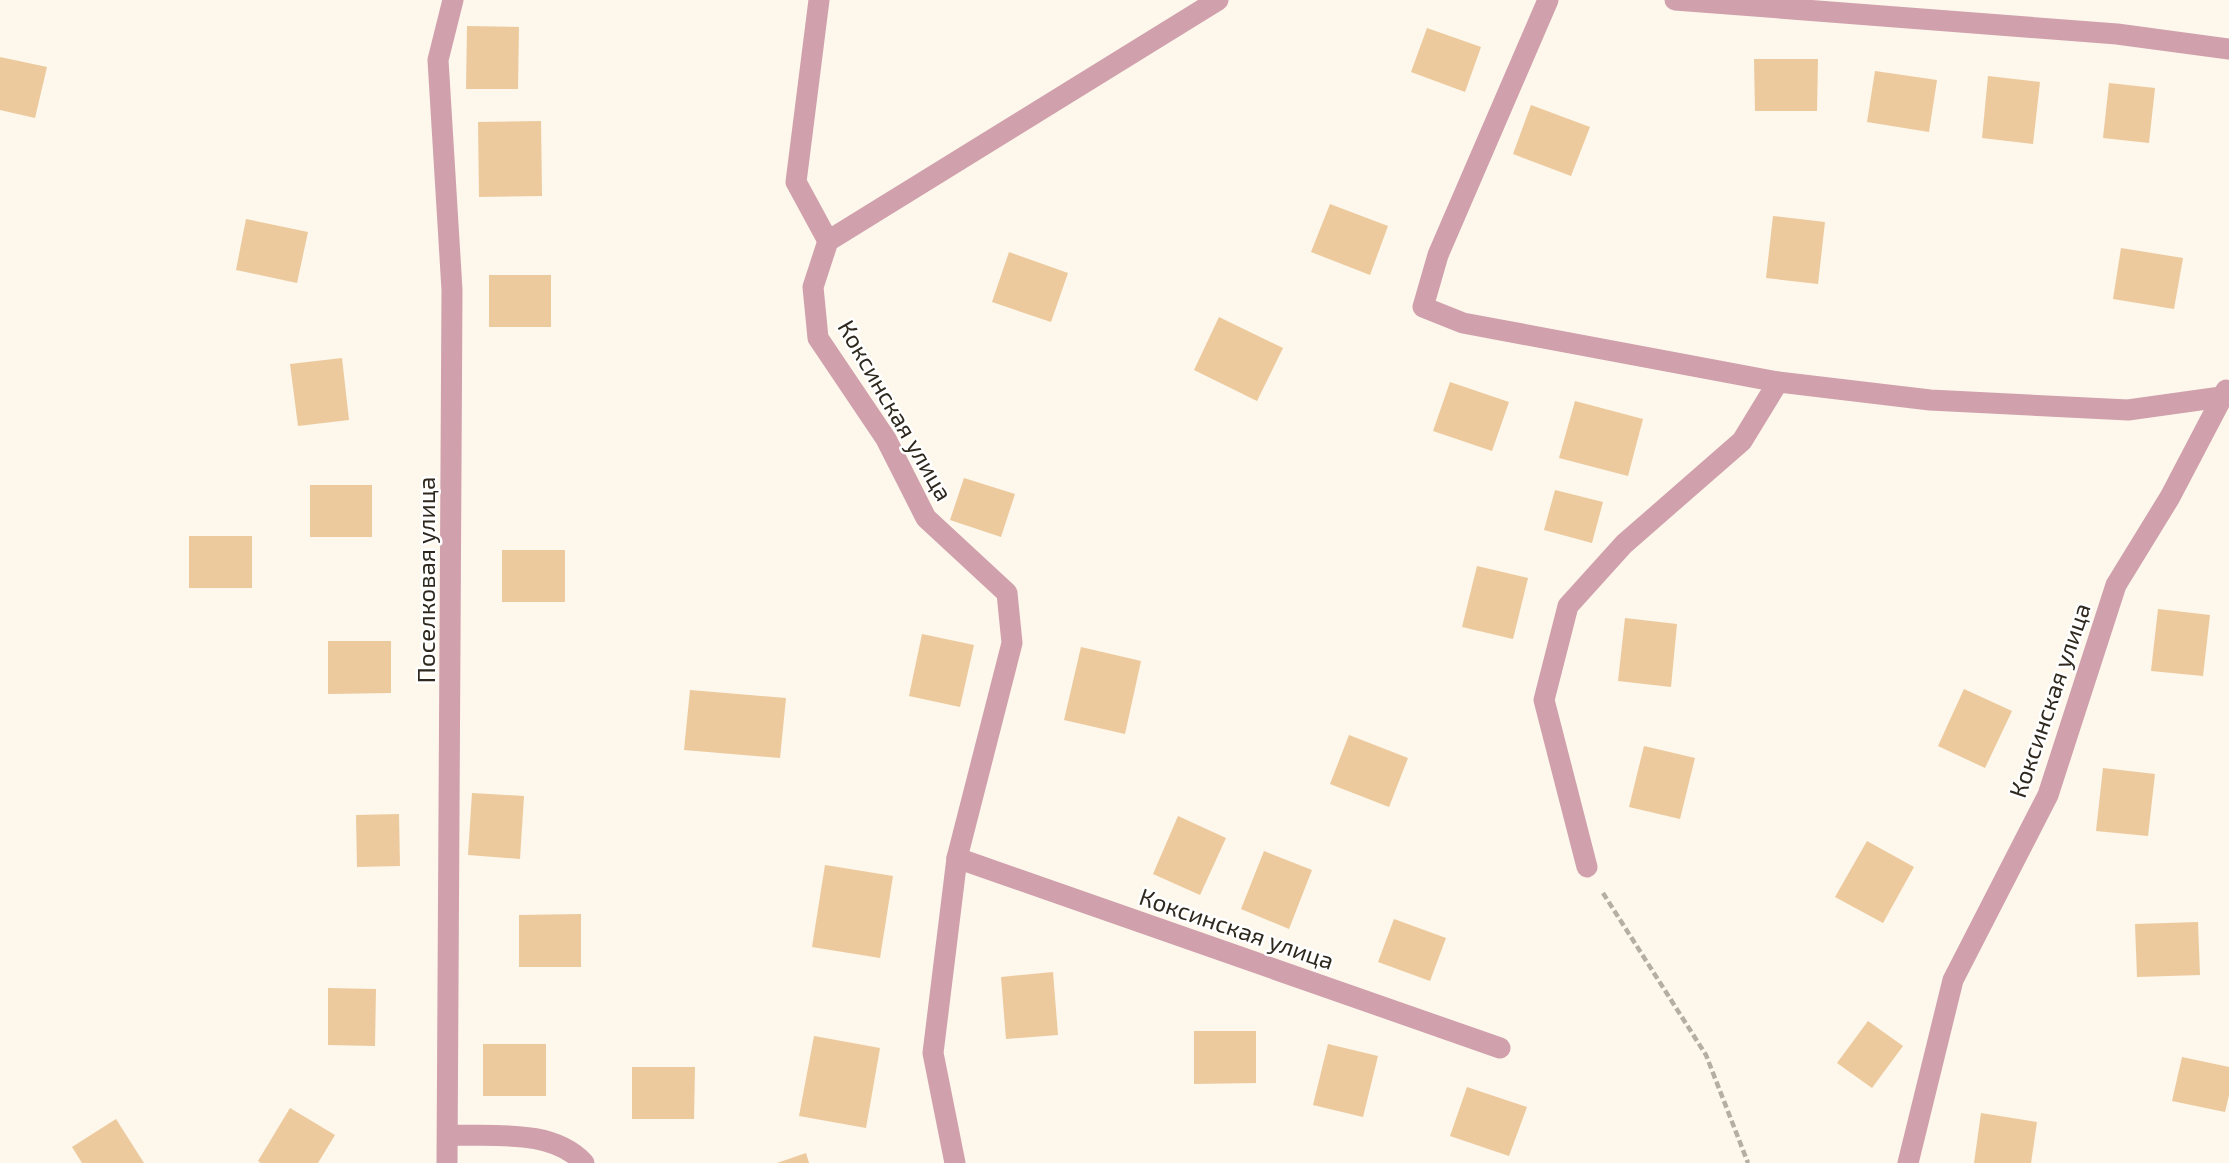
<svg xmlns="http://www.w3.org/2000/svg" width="2229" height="1163" font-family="'Exo 2',sans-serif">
  <rect width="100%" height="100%" fill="#fdf7ec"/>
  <!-- building -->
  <g fill="#edca9d">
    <path d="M467,26L519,27L518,89H466Z"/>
    <path d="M1427,28L1481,47L1465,92L1411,72Z"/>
    <path d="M0,57L47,67L35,118L0,110Z"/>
    <path d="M1754,59H1818L1817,111H1755Z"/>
    <path d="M1875,71L1937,80L1929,132L1867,122Z"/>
    <path d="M1988,76L2040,82L2033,144L1982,138Z"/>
    <path d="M2109,83L2155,88L2149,143L2103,138Z"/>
    <path d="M1531,105L1590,127L1571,176L1513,154Z"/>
    <path d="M541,121L542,196L479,197L478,122Z"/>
    <path d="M1330,204L1388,226L1370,275L1311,252Z"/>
    <path d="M1773,216L1825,222L1818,284L1766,278Z"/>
    <path d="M246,219L308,232L297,283L236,270Z"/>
    <path d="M2121,248L2183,258L2174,309L2113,299Z"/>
    <path d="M1009,252L1068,273L1051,322L992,302Z"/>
    <rect x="489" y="275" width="62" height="52"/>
    <path d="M1219,317L1283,348L1257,401L1194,370Z"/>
    <path d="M342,358L349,420L298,426L290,364Z"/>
    <path d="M1450,382L1509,402L1492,451L1433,431Z"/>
    <path d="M1575,401L1643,419L1628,476L1559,458Z"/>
    <path d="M964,478L1015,494L1001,537L950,520Z"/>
    <rect x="310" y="485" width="62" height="52"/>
    <path d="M1555,490L1603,502L1592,543L1544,530Z"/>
    <rect x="189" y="536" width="63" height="52"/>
    <rect x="502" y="550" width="63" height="52"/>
    <path d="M1477,566L1528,578L1513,639L1462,627Z"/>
    <path d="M2158,609L2210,615L2203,676L2151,671Z"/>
    <path d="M1625,618L1677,624L1671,687L1618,681Z"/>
    <path d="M922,634L974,645L960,707L909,696Z"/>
    <path d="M328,641H391V693L328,694Z"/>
    <path d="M1081,647L1141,661L1125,734L1064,720Z"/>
    <path d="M1964,689L2012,711L1985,768L1938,746Z"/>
    <path d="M690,690L786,698L780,758L684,750Z"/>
    <path d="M1349,735L1408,758L1389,807L1330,784Z"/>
    <path d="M1644,746L1695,758L1680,819L1629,807Z"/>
    <path d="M2103,768L2155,774L2148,836L2096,831Z"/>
    <path d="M472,793L524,796L520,859L468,855Z"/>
    <path d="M399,814L400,866L357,867L356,815Z"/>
    <path d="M1178,816L1226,838L1200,895L1153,874Z"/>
    <path d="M1867,841L1914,867L1883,923L1835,897Z"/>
    <path d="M1264,851L1312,870L1289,929L1241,909Z"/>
    <path d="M825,865L893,876L880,958L812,947Z"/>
    <path d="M581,914V967H519V915Z"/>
    <path d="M1394,919L1446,938L1430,981L1378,962Z"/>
    <path d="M2198,922L2200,975L2137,977L2135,924Z"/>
    <path d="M1053,972L1058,1035L1006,1039L1001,977Z"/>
    <path d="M328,988L376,989L375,1046L328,1045Z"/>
    <path d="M1868,1021L1903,1046L1872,1088L1837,1063Z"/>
    <path d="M1194,1031H1256V1083L1194,1084Z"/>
    <path d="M814,1036L880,1048L866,1128L799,1116Z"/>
    <rect x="483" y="1044" width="63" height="52"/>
    <path d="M1328,1044L1378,1056L1363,1117L1313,1105Z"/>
    <path d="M2182,1057L2229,1067V1095L2225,1112L2172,1101Z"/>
    <path d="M632,1067H695L694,1119H632Z"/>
    <path d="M1467,1087L1527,1107L1509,1156L1450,1136Z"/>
    <path d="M290,1108L335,1135L318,1163H261L258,1161Z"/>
    <path d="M1981,1113L2037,1122L2031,1163H1974Z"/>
    <path d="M116,1119L144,1163H82L72,1147Z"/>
    <path d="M806,1153L809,1163H777Z"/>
  </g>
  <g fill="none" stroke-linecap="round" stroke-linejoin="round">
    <!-- path -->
    <path stroke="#b4aea3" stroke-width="4.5" stroke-dasharray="7 3.5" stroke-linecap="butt" d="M1603,893L1706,1055L1748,1163"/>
    <!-- minor -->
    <g stroke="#d0a0ac" stroke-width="21">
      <path d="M819,0L796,182L828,241"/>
      <path d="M1548,0L1438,255L1423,307L1463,323L1778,382L1930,400L2128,410L2221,397"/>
      <path d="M1675,0L2117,34L2229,49"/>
      <path d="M957,858L1500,1048"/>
      <path d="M1587,867L1544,700L1568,606L1624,544L1742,441L1778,382"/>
      <path d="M449,1135C493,1137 552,1128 584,1163"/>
      <path d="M447,1163L452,290L438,60L453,0"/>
      <path d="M955,1163L933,1053L957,858L1012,643L1007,593L926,518L886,439L818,338L813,287L828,241L1218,0"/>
      <path d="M1908,1163L1953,980L2048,795L2116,585L2170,497L2226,390"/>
    </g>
  </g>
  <g text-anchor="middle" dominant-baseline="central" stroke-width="5" stroke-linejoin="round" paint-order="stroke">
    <!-- street labels -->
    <g font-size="24" fill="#2e281e" stroke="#fff">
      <text transform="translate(896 410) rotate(60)">Коксинская улица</text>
      <text transform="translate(425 580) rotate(-90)">Поселковая улица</text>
      <text transform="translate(2049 700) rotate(-71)">Коксинская улица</text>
      <text transform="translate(1237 928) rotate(19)">Коксинская улица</text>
    </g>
  </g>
</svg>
